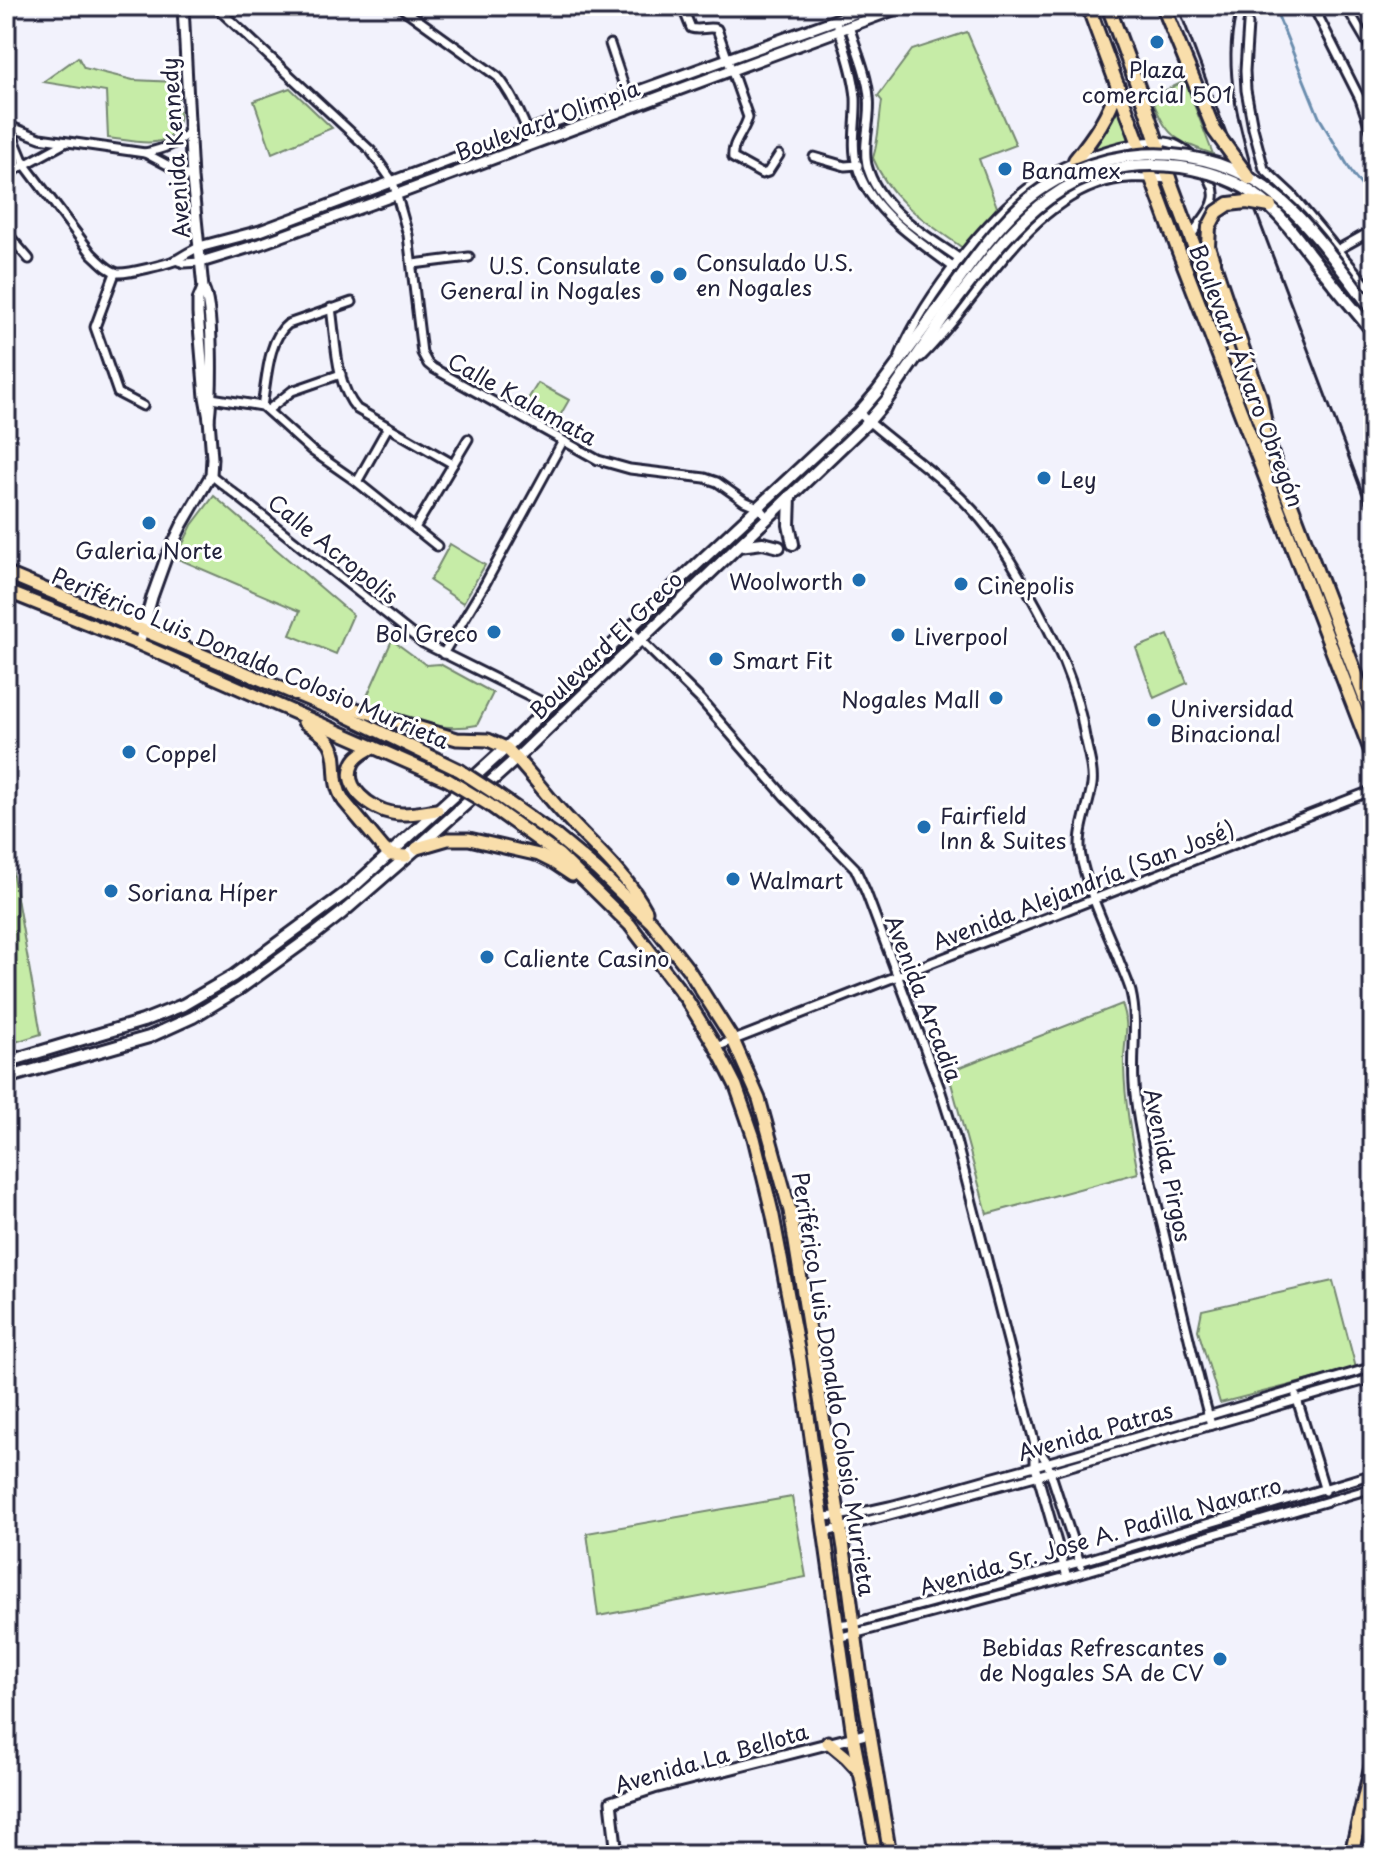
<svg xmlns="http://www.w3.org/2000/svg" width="1379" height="1861" font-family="'Playpen Sans',sans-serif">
  <rect width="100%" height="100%" fill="#f2f2fc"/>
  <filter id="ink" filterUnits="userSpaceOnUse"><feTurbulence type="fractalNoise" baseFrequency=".0125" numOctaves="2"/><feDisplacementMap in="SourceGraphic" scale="16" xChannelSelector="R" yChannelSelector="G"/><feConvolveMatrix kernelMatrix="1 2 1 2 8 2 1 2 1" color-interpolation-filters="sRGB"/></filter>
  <g filter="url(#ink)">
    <!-- green -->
    <g fill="#c6eca7" stroke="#748771" stroke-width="2">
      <path d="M967,32L1016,145L979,159L997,207L964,249C927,222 891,202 873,158C879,139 879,120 882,101L878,96L912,50Z"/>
      <path d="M78,57L84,68L133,80L176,82C177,94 181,109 179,120C172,154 131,140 108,138L106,92L43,82Z"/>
      <path d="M1185,81L1213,154C1173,140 1167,136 1151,97Z"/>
      <path d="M290,88L332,128L272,153L254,101Z"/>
      <path d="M1117,110L1135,148L1081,159L1100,136Z"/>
      <path d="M538,383L569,400L554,426L523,407Z"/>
      <path d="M214,496L353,615L336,654L290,635L300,611L176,558L192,525Z"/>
      <path d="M450,544L485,565L463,603L430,581Z"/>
      <path d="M1168,635L1187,683L1154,698L1136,648Z"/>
      <path d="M392,640L426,665L440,664L493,693L477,725C440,733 398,719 364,703Z"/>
      <path d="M6,836L41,1034L6,1045Z"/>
      <path d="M1122,1004C1131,1025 1123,1044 1124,1066C1125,1103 1131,1137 1138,1173L987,1214L948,1072Z"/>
      <path d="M1333,1281L1356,1368L1220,1403L1198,1330L1202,1310Z"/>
      <path d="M792,1497L806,1577L598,1616L587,1533Z"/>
    </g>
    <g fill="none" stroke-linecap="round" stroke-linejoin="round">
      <!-- stream -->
      <path stroke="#6b8dae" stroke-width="3" d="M1274,6L1319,117L1354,176L1373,200"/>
      <defs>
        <g id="minor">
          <path d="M215,6L371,151L393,182L408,235L422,353L428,364L433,368L598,460L630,469L705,478L717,482L744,501L758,507L768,518"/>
          <path d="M399,6L498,77C513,95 524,121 532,143"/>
          <path d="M682,6L691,28C700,31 708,26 717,29L748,117C745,131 731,143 733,158L762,174L768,172L779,155"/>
          <path d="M1313,6L1360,99L1373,136"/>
          <path d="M1346,6L1373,52"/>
          <path d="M1248,24L1245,71L1246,90L1253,128L1264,169L1291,194L1373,293"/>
          <path d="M838,26C845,49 854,74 856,98C857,120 851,144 857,166C869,211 919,241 954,268"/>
          <path d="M849,26C856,49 867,73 869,97C872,119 862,143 867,165C878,209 926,235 960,259"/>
          <path d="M6,37L13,6"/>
          <path d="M610,44L631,107"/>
          <path d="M6,120L25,165L92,254C100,261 108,271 118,273C127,274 168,264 176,260C184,255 191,251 199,247"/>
          <path d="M9,126L40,138L145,153L192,178"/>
          <path d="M145,153C163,149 175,145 189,132"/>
          <path d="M814,157L845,166L858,165"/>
          <path d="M6,175L65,143"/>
          <path d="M6,232L29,259"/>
          <path d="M1337,250L1373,230"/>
          <path d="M175,260L184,263L201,262"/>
          <path d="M413,264L469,257"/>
          <path d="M115,273L95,327L118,393L143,406"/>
          <path d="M331,308C336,340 335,384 357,409L453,464"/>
          <path d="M900,355C924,298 993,207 1046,176C1073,160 1143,133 1174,144C1185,148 1195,160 1202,168C1227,199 1209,209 1191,236"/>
          <path d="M921,357C977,302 1021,212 1096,185C1119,176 1145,177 1169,179"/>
          <path d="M205,397L262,406L311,450L357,482L437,546"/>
          <path d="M262,406C267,381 267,340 288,324L352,302"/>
          <path d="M268,410L292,391L341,374"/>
          <path d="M859,413C892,443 929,467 961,498C990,526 1009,557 1028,591C1054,637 1077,684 1085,737C1088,752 1094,770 1092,785C1088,811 1075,835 1082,862C1090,895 1105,927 1118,958C1122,969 1128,981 1131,992C1139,1026 1130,1060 1135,1095C1140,1139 1152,1182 1162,1225C1178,1292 1193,1359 1211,1425"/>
          <path d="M211,475L423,643L550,706"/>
          <path d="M357,482L388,427"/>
          <path d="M415,528L468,439"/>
          <path d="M629,629L701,700L786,798L855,868L866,892L940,1089L954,1133L1035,1445V1466L1067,1577"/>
          <path d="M443,654L485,584L563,441"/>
          <path d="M716,1047L1373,790"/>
          <path d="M1296,1396L1325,1491"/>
          <path d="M1037,1447L1047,1462L1081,1566"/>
          <path d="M824,1517C877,1513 939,1492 991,1478C1119,1444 1246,1404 1373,1367"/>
          <path d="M826,1532L1050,1472L1373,1378"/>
          <path d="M836,1625L854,1623L1080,1562L1373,1474"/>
          <path d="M838,1638L1067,1577L1373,1488"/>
        </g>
        <g id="tertiary">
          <path d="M183,6L192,178L203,288C214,305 212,395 209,419"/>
          <path d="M199,247L260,231L528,131L874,6"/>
          <path d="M201,262L260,244L398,194L904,6"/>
          <path d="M139,644L152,597L166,558L182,525L211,475L212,458L209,419L205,397L198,314V300L203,288"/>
          <path d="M617,1855L611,1802L654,1788L870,1733"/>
        </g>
        <g id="secondary">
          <path d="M790,496L789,525L793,544"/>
          <path d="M739,546L763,543L779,547"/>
          <path d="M6,1062L143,1021L183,1005L233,976L351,889L506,748L678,582L859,413L877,392L936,312"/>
          <path d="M6,1078L149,1037L193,1017L239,989L315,934L342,913L417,848L517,758L869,421L886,401L944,317"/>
        </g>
        <g id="primary">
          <path d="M6,573L341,713L459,770"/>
          <path d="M6,591L139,644L448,780"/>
          <path d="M334,705L349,707L457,739L488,740L506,748C526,767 542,790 560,810C590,844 625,871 646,911"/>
          <path d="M304,722C312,728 324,734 330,743C340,759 330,781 344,801L384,849L391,855L406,856"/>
          <path d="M373,747C366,751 357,755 353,763C341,787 371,809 392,813C407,816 422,812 437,810"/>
          <path d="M496,794L555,835L597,870L652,923L688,969L733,1040L759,1099L790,1211L844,1549L862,1685L890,1855"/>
          <path d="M488,804L559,855L630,925L687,1000L716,1047L736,1086L754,1138L773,1216L800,1359L853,1736L876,1855"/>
          <path d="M417,848L448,839H469L539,855L551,861L572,875"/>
          <path d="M828,1742L846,1757L860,1772"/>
        </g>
        <g id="trunk">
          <path d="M1088,6L1179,252L1373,756"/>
          <path d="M1108,6L1144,103L1171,184L1266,439L1373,719"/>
          <path d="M1075,160C1094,137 1109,115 1118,86"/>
          <path d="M1243,350L1260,397L1265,424"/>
          <path d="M1351,1855L1373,1760"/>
          <path d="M1371,1855L1373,1845"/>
        </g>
      </defs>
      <!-- minor casing -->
      <use href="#minor" stroke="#22223b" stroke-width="13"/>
      <!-- tertiary casing -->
      <use href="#tertiary" stroke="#22223b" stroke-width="15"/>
      <!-- secondary casing -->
      <use href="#secondary" stroke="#22223b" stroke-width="16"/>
      <!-- primary casing -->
      <use href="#primary" stroke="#22223b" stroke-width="17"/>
      <!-- trunk casing -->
      <use href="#trunk" stroke="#22223b" stroke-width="18"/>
      <!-- minor -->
      <use href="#minor" stroke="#fff" stroke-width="7"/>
      <!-- tertiary -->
      <use href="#tertiary" stroke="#fff" stroke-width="9"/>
      <!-- secondary -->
      <use href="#secondary" stroke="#fff" stroke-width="10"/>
      <!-- primary -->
      <use href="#primary" stroke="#f9deab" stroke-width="11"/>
      <!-- trunk -->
      <use href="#trunk" stroke="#f9deab" stroke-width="12"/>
      <!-- rail -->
      <g stroke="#22223b" stroke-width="3">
        <path d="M1178,6L1373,521"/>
        <path d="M1238,6C1222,60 1236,114 1251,167"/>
      </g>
      <defs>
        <g id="secondary-bridge">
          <path d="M936,312C960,279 983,244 1011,215C1082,141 1206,132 1283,202C1315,230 1346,276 1373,310"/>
          <path d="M944,317C1008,233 1060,151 1181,167C1215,172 1249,185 1273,210C1286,222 1297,237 1308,252C1329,279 1351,306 1373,332"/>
        </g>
        <g id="primary-bridge">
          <path d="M459,770L496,794"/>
          <path d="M448,780L488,804"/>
        </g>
        <g id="trunk-bridge">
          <path d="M1163,6L1214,130L1249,178"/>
          <path d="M1243,350L1208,246L1209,227L1217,212L1229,204L1247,202L1270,206"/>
        </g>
      </defs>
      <!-- secondary-bridge casing -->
      <use href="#secondary-bridge" stroke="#22223b" stroke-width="16" stroke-linecap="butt"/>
      <!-- primary-bridge casing -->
      <use href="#primary-bridge" stroke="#22223b" stroke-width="17" stroke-linecap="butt"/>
      <!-- trunk-bridge casing -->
      <use href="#trunk-bridge" stroke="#22223b" stroke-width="18" stroke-linecap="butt"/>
      <!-- secondary-bridge -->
      <use href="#secondary-bridge" stroke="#fff" stroke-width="10"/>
      <!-- primary-bridge -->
      <use href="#primary-bridge" stroke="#f9deab" stroke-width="11"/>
      <!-- trunk-bridge -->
      <use href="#trunk-bridge" stroke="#f9deab" stroke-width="12"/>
    </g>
  </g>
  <!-- markers -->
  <g fill="#1f6fb2" stroke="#fff" stroke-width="3">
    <circle cx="1157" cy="42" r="8"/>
    <circle cx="1005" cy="169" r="8"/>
    <circle cx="680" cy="274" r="8"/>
    <circle cx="657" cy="277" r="8"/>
    <circle cx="1044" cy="478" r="8"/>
    <circle cx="149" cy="523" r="8"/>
    <circle cx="859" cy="580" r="8"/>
    <circle cx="961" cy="584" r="8"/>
    <circle cx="494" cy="632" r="8"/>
    <circle cx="898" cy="635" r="8"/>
    <circle cx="716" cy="659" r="8"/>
    <circle cx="996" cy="698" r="8"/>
    <circle cx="1154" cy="720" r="8"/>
    <circle cx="129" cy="752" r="8"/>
    <circle cx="924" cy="827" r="8"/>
    <circle cx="733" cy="879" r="8"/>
    <circle cx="111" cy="891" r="8"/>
    <circle cx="487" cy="957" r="8"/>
    <circle cx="1220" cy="1659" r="8"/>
  </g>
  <g text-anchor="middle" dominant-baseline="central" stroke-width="6" stroke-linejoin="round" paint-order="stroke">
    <!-- poi labels -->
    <g font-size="22" fill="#22223b" stroke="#fff" text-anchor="start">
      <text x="1157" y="68" text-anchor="middle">Plaza<tspan x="1157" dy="25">comercial 501</tspan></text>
      <text x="1021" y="169">Banamex</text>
      <text x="696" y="261">Consulado U.S.<tspan x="696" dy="25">en Nogales</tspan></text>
      <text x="641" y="264" text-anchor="end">U.S. Consulate<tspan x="641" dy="25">General in Nogales</tspan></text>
      <text x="1060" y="478">Ley</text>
      <text x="149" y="549" text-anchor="middle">Galeria Norte</text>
      <text x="843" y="580" text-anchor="end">Woolworth</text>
      <text x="977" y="584">Cinepolis</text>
      <text x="478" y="632" text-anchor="end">Bol Greco</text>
      <text x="914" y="635">Liverpool</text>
      <text x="732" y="659">Smart Fit</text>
      <text x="980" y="698" text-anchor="end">Nogales Mall</text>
      <text x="1170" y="707">Universidad<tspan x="1170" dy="25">Binacional</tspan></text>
      <text x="145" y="752">Coppel</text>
      <text x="940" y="814">Fairfield<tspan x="940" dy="25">Inn &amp; Suites</tspan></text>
      <text x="749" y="879">Walmart</text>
      <text x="127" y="891">Soriana Híper</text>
      <text x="503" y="957">Caliente Casino</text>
      <text x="1204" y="1646" text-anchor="end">Bebidas Refrescantes<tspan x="1204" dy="25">de Nogales SA de CV</tspan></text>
    </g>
    <!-- street labels -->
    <g font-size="22" fill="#22223b" stroke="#fff">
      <text transform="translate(547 119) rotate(-20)">Boulevard Olimpia</text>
      <text transform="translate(174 148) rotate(-94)">Avenida Kennedy</text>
      <text transform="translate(1248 375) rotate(69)">Boulevard Álvaro Obregón</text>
      <text transform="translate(523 398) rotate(29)">Calle Kalamata</text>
      <text transform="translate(334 548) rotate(39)">Calle Acropolis</text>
      <text transform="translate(605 644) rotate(-44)">Boulevard El Greco</text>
      <text transform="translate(251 657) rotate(23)">Periférico Luis Donaldo Colosio Murrieta</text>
      <text transform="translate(1083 884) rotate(-21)">Avenida Alejandría (San José)</text>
      <text transform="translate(925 998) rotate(69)">Avenida Arcadia</text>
      <text transform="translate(1169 1165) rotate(78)">Avenida Pirgos</text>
      <text transform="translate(835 1384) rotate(81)">Periférico Luis Donaldo Colosio Murrieta</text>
      <text transform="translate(1095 1430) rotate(-16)">Avenida Patras</text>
      <text transform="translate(1100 1535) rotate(-16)">Avenida Sr. Jose A. Padilla Navarro</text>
      <text transform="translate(711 1757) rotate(-16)">Avenida La Bellota</text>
    </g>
  </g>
  <!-- margin -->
  <rect width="1379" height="1861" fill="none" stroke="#fff" stroke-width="32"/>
  <rect x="16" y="16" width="1347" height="1829" fill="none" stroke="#22223b" stroke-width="3" filter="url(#ink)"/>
</svg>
